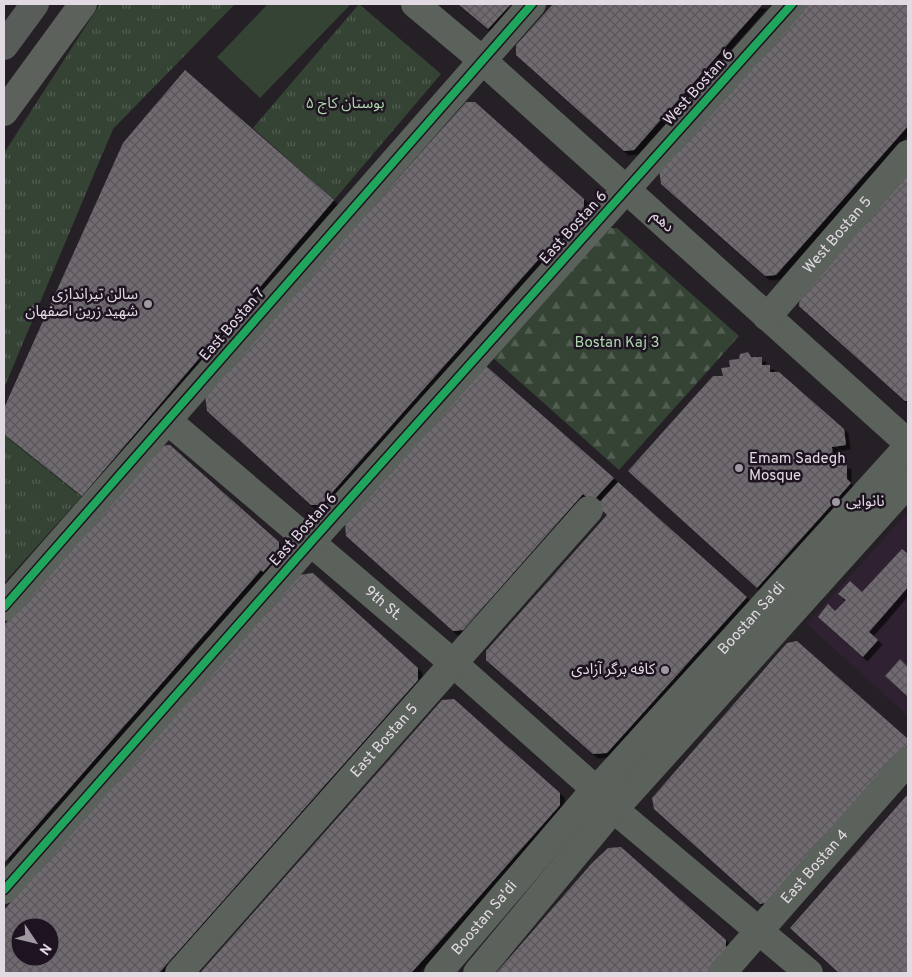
<svg xmlns="http://www.w3.org/2000/svg" width="912" height="977" font-family="Overpass,'Noto Sans Arabic',sans-serif">
  <defs>
    <pattern id="grass-tufts" width="24" height="20" patternUnits="userSpaceOnUse" patternTransform="scale(1.25)"><rect width="24" height="20" fill="#354335"/><path d="M3 7l-1-3M5 7V3M7 7l1-3M15 17l-1-3M17 17v-4M19 17l1-3" fill="none" stroke="#525e52"/></pattern>
    <pattern id="forest-firs" width="22" height="20" patternUnits="userSpaceOnUse" patternTransform="scale(1.25)"><rect width="22" height="20" fill="#354335"/><path d="M5 1l3.5 6h-7zM16 11l3.5 6h-7z" fill="#525e52"/></pattern>
    <pattern id="building-cross-hatch" width="8" height="8" patternUnits="userSpaceOnUse" patternTransform="scale(1.25)"><rect width="8" height="8" fill="#706b71"/><path d="M0 0l8 8M0 8l8-8" fill="none" stroke="#5a565a"/></pattern>
    <filter id="shadow"><feDropShadow dx="4.5" dy="4.5" stdDeviation="0" flood-color="#0009"/></filter>
  </defs>
  <rect width="100%" height="100%" fill="#252026"/>
  <!-- built -->
  <path fill="#2f2131" d="M908,512V716L807,624Z"/>
  <!-- grass -->
  <g fill="url(#grass-tufts)">
    <path d="M100,4H235L113,129L4,388V153Z"/>
    <path d="M359,4L441,74L334,200L253,128Z"/>
    <path d="M4,434L82,496L4,583Z"/>
  </g>
  <!-- forest -->
  <path fill="url(#forest-firs)" d="M604,228H617L739,336L619,470L492,357Z"/>
  <!-- garden -->
  <path fill="#354335" d="M268,4H351L260,98L217,57Z"/>
  <!-- building -->
  <g fill="url(#building-cross-hatch)" fill-rule="evenodd" filter="url(#shadow)">
    <path d="M458,4H511L488,29Z"/>
    <path d="M553,4H763L634,150L624,151L516,55V45Z"/>
    <path d="M806,4H908V126L776,275L765,276L661,184L659,169Z"/>
    <path d="M185,70L334,200L82,496L4,434V408L123,143Z"/>
    <path d="M466,102H475L584,199V208L321,505H311L207,411L205,395Z"/>
    <path d="M908,174V401H905L799,306L800,296Z"/>
    <path d="M748,352L751,357H762V365H770V372H779L844,429L846,445L832,447L833,464H847V479L851,483L757,588L628,471L713,376H723L721,368L730,367L729,360L739,359L740,354Z"/>
    <path d="M485,365L614,478L592,502L583,494L463,630L453,631L346,536L345,524Z"/>
    <path d="M170,445L279,542V554L263,572L261,570L4,863V625L158,446Z"/>
    <path d="M618,482L747,597L607,753L593,754L486,660V651L607,515L597,505Z"/>
    <path d="M902,549L908,554V587L869,632L878,640L863,657L818,617L828,604L835,611L846,600L838,594L850,581L862,592Z"/>
    <path d="M313,573L418,668V680L159,973H4V910L299,575ZM20,927H50V957H20Z"/>
    <path d="M797,641L908,739V745L769,902L760,904L654,809L652,798L787,643Z"/>
    <path d="M900,659L908,667V697L885,676Z"/>
    <path d="M454,699L560,793V805L441,940L411,973H200L442,700Z"/>
    <path d="M908,794V973H839L790,928Z"/>
    <path d="M621,847L726,940V951L707,973H496L592,863L608,848Z"/>
  </g>
  <g fill="none" stroke-linecap="round" stroke-linejoin="round">
    <!-- minor -->
    <g stroke="#5b615b" stroke-width="28">
      <path d="M415,4L482,60L907,442"/>
      <path id="s1" d="M767,317L908,154"/>
      <path id="s2" d="M168,421L453,663L595,789"/>
      <path d="M4,607L532,4"/>
      <path id="s3" d="M600,786L903,452"/>
      <path d="M621,802L908,483"/>
      <path d="M616,811L809,973"/>
      <path d="M4,890L311,542L792,4"/>
      <path id="s4" d="M179,973L589,510"/>
      <path id="s5" d="M438,973L595,789L605,785L614,787L621,798L619,807L608,815C596,814 591,806 592,795"/>
      <path d="M477,973L608,815"/>
      <path id="s6" d="M722,973L908,761"/>
    </g>
    <!-- major -->
    <path stroke="#5c615c" stroke-width="28" d="M4,112L83,4"/>
    <!-- highway -->
    <path stroke="#595d59" stroke-width="28" d="M4,46L35,4"/>
    <defs>
      <g id="cycleway">
        <path d="M4,607L532,4"/>
        <path d="M4,890L311,542L792,4"/>
      </g>
    </defs>
    <!-- cycleway casing -->
    <use href="#cycleway" stroke="#1e1320" stroke-width="11"/>
    <!-- cycleway -->
    <use href="#cycleway" stroke="#20a55d" stroke-width="8"/>
  </g>
  <!-- markers -->
  <g fill="#9f99a1" stroke="#1e1320" stroke-width="2">
    <circle cx="148" cy="304" r="5"/>
    <circle cx="739" cy="468" r="5"/>
    <circle cx="836" cy="502" r="5"/>
    <circle cx="665" cy="670" r="5"/>
  </g>
  <g text-anchor="middle" dominant-baseline="central" stroke-width="5" stroke-linejoin="round" paint-order="stroke">
    <!-- street labels -->
    <g font-size="15" fill="#e1dae3" stroke="#1e1320">
      <text transform="translate(699 88) rotate(-48)">West Bostan 6</text>
      <text transform="translate(662 222) rotate(42)">دهم</text>
      <text transform="translate(574 228) rotate(-48)">East Bostan 6</text>
      <text stroke="none"><textPath href="#s1" startOffset="108">West Bostan 5</textPath></text>
      <text transform="translate(233 325) rotate(-49)">East Bostan 7</text>
      <text transform="translate(304 530) rotate(-48)">East Bostan 6</text>
      <text stroke="none"><textPath href="#s2" startOffset="282">9th St.</textPath></text>
      <text stroke="none"><textPath href="#s3" startOffset="226">Boostan Sa'di</textPath></text>
      <text stroke="none"><textPath href="#s4" startOffset="310">East Bostan 5</textPath></text>
      <text stroke="none"><textPath href="#s6" startOffset="141">East Bostan 4</textPath></text>
      <text stroke="none"><textPath href="#s5" startOffset="72">Boostan Sa'di</textPath></text>
    </g>
    <!-- park labels -->
    <g font-size="15" fill="#add6ad" stroke="#1e1320">
      <text x="345" y="104">بوستان کاج ۵</text>
      <text x="617" y="343">Bostan Kaj 3</text>
    </g>
    <!-- poi labels -->
    <g font-size="15" fill="#e1dae3" stroke="#1e1320" text-anchor="end">
      <text x="138" y="295">سالن تیراندازی<tspan x="138" dy="17">شهید زرین اصفهان</tspan></text>
      <text x="749" y="459" text-anchor="start">Emam Sadegh<tspan x="749" dy="17">Mosque</tspan></text>
      <text x="846" y="502" text-anchor="start">نانوایی</text>
      <text x="655" y="670">کافه برگر آزادی</text>
    </g>
  </g>
  <!-- border -->
  <rect width="912" height="977" fill="none" stroke="#e1dae3" stroke-width="10"/>
  <!-- north arrow -->
  <g transform="translate(35 942) rotate(125)"><circle r="24" fill="#1e1320" stroke="#6c636e"/>
  <path d="M0-4L9 19L0 12L-9 19Z" fill="#9f99a1"/>
  <text y="-8" font-size="14" font-weight="bold" text-anchor="middle" fill="#e1dae3">N</text>
  </g>
</svg>
